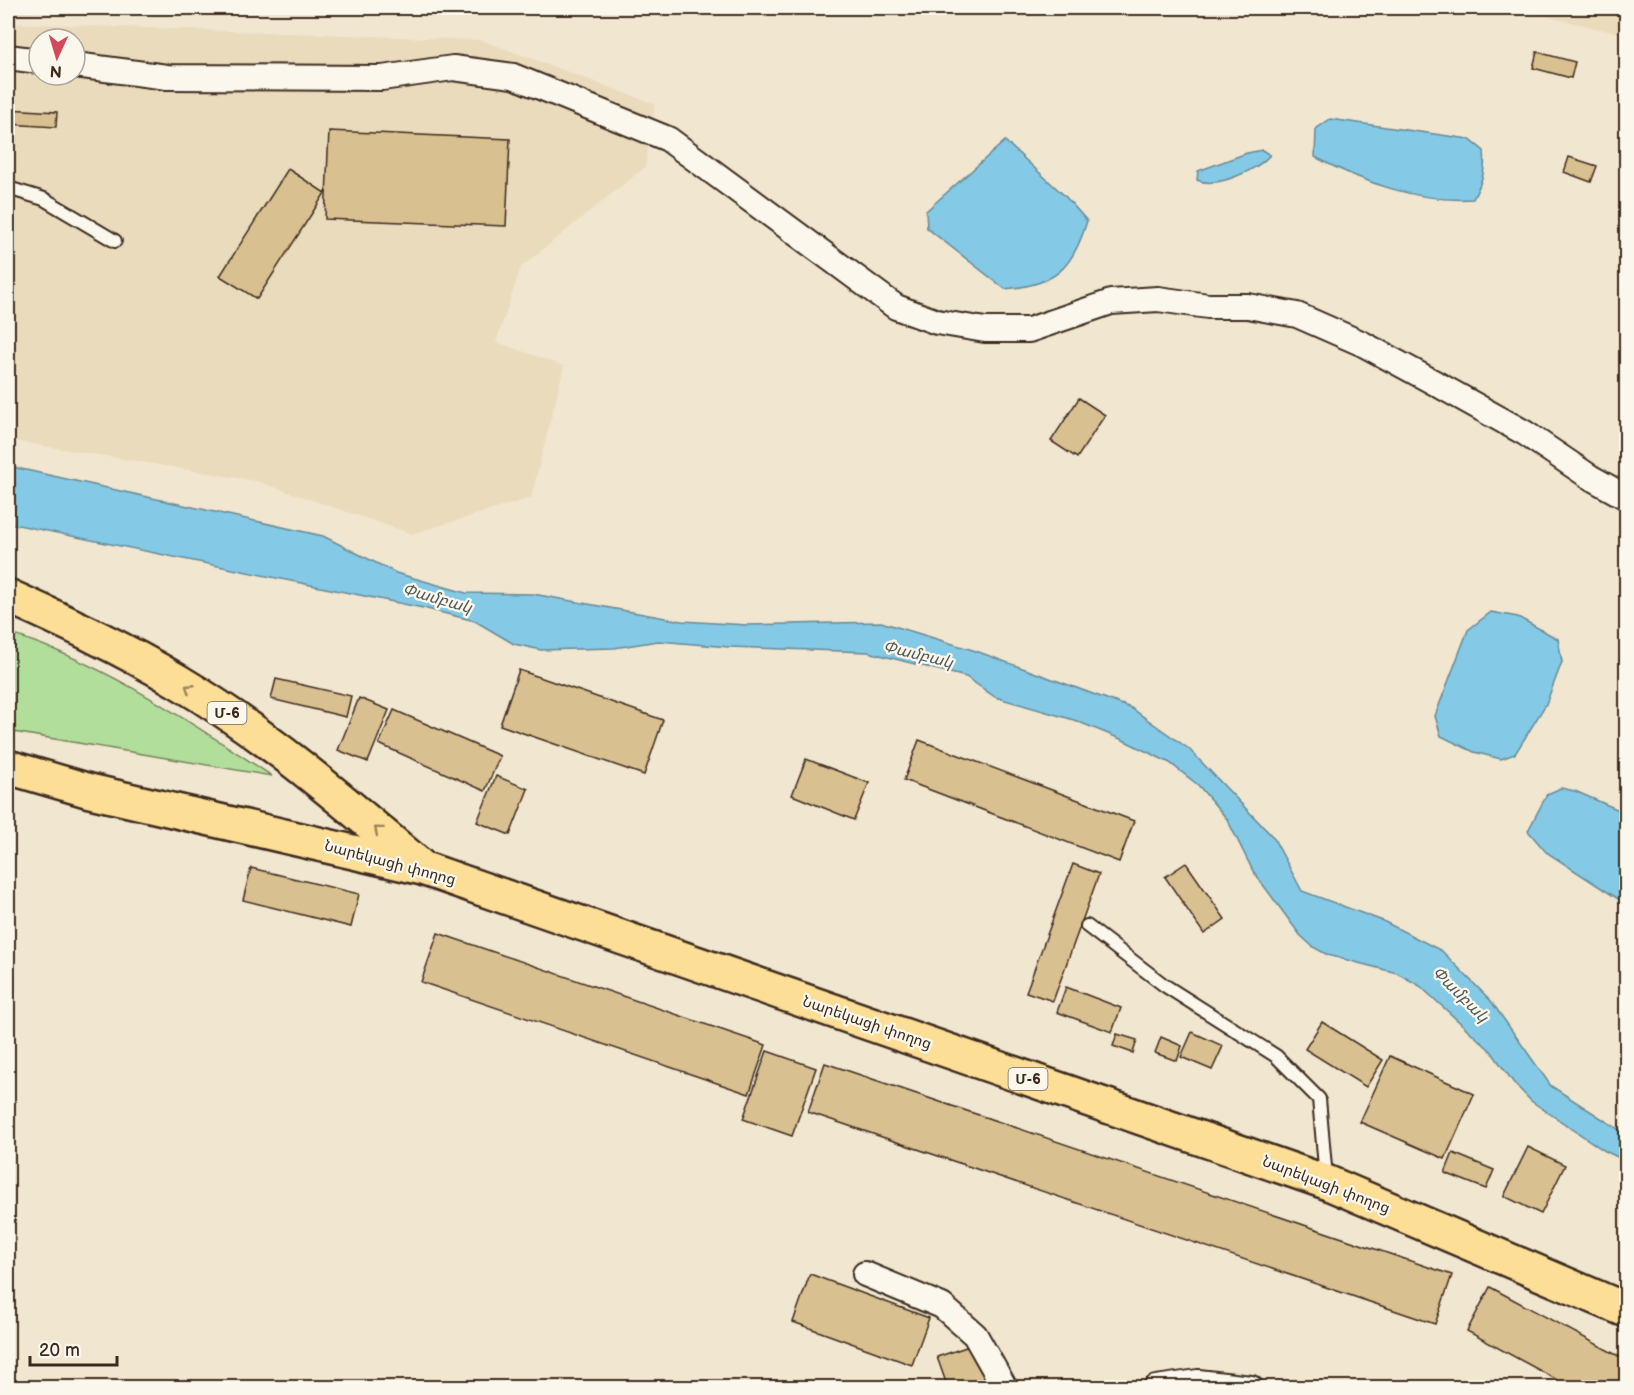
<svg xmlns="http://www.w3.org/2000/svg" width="1634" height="1395" font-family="'Balsamiq Sans','Noto Sans Armenian',sans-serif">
  <rect width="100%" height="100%" fill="#f1e6d0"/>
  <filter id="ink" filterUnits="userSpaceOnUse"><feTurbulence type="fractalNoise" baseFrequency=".0167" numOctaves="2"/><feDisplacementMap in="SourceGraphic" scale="12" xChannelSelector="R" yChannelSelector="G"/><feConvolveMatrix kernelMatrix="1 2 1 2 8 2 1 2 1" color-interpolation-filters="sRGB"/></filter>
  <g filter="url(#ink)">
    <!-- built -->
    <g fill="#eadbbd" fill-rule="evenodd">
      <path d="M8,8H105L8,14Z"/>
      <path d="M1511,8H1626V35Z"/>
      <path d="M8,23L481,40L655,104L645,167L521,267L496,342L564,366L531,498L412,534L256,481L8,440ZM39,39H75V75H39Z"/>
    </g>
    <!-- green -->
    <path fill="#b2de9c" stroke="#76845d" stroke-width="1.5" d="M8,633C105,663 188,721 272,776L8,731Z"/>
    <!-- water -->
    <g fill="#84c9e5" stroke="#678995" stroke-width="1.5">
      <path d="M1330,119L1469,139L1484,151C1486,170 1482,182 1473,199C1420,203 1362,182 1315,157L1316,129Z"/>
      <path d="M1005,141L1065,196L1087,221C1073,268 1056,285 1005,289L927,228L926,211Z"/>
      <path d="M1262,150L1270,155C1257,170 1216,189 1197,180L1198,171L1247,153Z"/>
      <path d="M8,466L323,536L396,573L466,593L533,594L682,621L747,625L881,622L976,651L1131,708L1189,749L1273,837L1302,891L1383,921L1442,951L1491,1001L1551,1086L1626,1134V1161L1605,1151L1531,1101L1513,1082L1491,1051L1420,986L1397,973L1328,955L1313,947L1300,935L1253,871L1227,819L1198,785L1170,763L1123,740L1074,720L995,697L966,677L868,652L729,647L658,641L614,648L541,650L514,644L475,621L423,608L8,523Z"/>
      <path d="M1491,612L1518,617L1558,639L1562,662L1546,704L1515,754L1501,759L1474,752L1441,736L1435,716L1468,630Z"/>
      <path d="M1561,788L1575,791L1626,813V904L1546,852L1528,831L1547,794Z"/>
    </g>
    <!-- building -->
    <g fill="#d9c090" stroke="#3b2a1e" stroke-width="1.5">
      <path d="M1537,52L1575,62L1571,78L1533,68Z"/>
      <path d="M8,109L57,112L56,127L8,124Z"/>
      <path d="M329,131L510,139L506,226L325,219Z"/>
      <path d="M1569,157L1597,166L1591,182L1564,172Z"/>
      <path d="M288,169L325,193L257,299L220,276Z"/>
      <path d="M1079,398L1105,415L1077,458L1051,441Z"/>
      <path d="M519,670L663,720L644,775L500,725Z"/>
      <path d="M276,679L351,696L346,717L271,699Z"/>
      <path d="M359,698L389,710L368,762L338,750Z"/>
      <path d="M394,710L500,756L485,791L379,744Z"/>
      <path d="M919,740L1134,821L1119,862L904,780Z"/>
      <path d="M806,759L869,783L854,820L792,795Z"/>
      <path d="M496,776L528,789L510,835L477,822Z"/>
      <path d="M1186,863L1225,919L1204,934L1165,877Z"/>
      <path d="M1073,864L1099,874L1053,1001L1026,992Z"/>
      <path d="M251,868L359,894L351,927L243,900Z"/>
      <path d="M438,933L766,1045L749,1094L421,982Z"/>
      <path d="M1066,987L1121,1008L1112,1032L1057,1012Z"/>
      <path d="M1322,1022L1383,1060L1366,1087L1305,1049Z"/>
      <path d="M1192,1032L1223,1046L1212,1070L1181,1057Z"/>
      <path d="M1117,1034L1137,1040L1133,1053L1113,1046Z"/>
      <path d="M1161,1037L1182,1046L1177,1061L1155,1053Z"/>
      <path d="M767,1051L816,1068L792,1136L743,1119Z"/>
      <path d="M1390,1056L1474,1094L1445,1159L1360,1122Z"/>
      <path d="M825,1063L1452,1275L1435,1324L808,1112Z"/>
      <path d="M1528,1147L1565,1165L1541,1214L1504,1196Z"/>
      <path d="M1453,1153L1494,1170L1486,1189L1445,1173Z"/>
      <path d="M810,1274L929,1318L912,1365L793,1322Z"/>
      <path d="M1490,1287L1626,1360V1388H1572L1467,1331Z"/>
      <path d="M972,1345L988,1388H948L937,1357Z"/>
    </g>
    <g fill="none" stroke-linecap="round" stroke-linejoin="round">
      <defs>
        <g id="service">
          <path d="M8,188L44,199L115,241"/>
          <path d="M1087,926L1164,985L1276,1056L1319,1099L1326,1178"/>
        </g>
        <g id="minor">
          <path d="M8,57L39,61"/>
          <path d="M75,65L167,77L382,78L453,68L513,76L668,139L896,307L937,322L985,330H1029L1111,302L1158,299L1208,306H1248L1297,315L1363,344L1437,384L1525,433L1590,477L1626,497"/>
          <path d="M865,1274L942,1306L975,1335L1005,1388"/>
          <path d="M1156,1388L1198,1382L1251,1388"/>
        </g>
        <g id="trunk">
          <path d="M8,596C66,622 124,649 179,682C266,734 342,800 419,865"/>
          <path d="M8,767L90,791L422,868L1326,1182L1626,1310"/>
        </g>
      </defs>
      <!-- service casing -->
      <use href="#service" stroke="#3b2a1e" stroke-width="16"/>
      <!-- minor casing -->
      <use href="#minor" stroke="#3b2a1e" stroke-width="28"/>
      <!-- trunk casing -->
      <use href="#trunk" stroke="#3b2a1e" stroke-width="38"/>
      <!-- service -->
      <use href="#service" stroke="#fbf7ec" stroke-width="12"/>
      <!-- minor -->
      <use href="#minor" stroke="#fbf7ec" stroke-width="24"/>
      <!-- trunk -->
      <use href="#trunk" stroke="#fdde96" stroke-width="33"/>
    </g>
    <!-- one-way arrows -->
    <defs><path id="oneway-chevron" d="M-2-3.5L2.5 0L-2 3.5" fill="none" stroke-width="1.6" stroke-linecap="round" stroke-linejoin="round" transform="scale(1.5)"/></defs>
    <g stroke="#9c845a">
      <use href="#oneway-chevron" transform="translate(189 688) rotate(-147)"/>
      <use href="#oneway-chevron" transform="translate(378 830) rotate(-140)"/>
    </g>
  </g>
  <g text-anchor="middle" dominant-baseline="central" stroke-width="4.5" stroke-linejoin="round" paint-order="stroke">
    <!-- shield labels -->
    <g fill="#fbf7ec" stroke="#75685c" stroke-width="1.5">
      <rect x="207.5" y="702" width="39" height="22" rx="4.5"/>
      <rect x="1008.5" y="1068" width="39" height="22" rx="4.5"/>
    </g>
    <g font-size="14" font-weight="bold" fill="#3b2a1e">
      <text x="227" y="713">Մ-6</text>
      <text x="1028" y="1079">Մ-6</text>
    </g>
    <!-- street labels -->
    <g font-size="15" fill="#3b2a1e" stroke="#fbf7ec">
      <text transform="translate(390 863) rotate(15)">Նարեկացի փողոց</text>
      <text transform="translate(867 1023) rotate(19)">Նարեկացի փողոց</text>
      <text transform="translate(1326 1185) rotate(21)">Նարեկացի փողոց</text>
    </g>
    <!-- water labels -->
    <g font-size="16" font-style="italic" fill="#515a5a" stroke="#fbf7ec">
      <text transform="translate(437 599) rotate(16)">Փամբակ</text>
      <text transform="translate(918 655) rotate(14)">Փամբակ</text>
      <text transform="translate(1460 995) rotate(45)">Փամբակ</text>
    </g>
  </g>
  <!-- margin -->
  <rect width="1634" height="1395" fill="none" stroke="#fbf7ec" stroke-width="30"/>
  <rect x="15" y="15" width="1604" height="1365" fill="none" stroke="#3b2a1e" stroke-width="2" filter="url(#ink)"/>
  <!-- north arrow -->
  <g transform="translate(57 57) rotate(184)"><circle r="28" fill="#fbf7ec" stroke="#aea59a" stroke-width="1.5"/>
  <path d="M0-4.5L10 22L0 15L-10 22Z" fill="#d1495b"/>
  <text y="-9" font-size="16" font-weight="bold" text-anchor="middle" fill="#3b2a1e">N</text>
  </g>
  <!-- scale -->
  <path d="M30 1356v9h87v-9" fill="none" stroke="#3b2a1e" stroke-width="3"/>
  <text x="39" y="1356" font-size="18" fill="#3b2a1e" stroke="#fbf7ec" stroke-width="4.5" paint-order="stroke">20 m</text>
</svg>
